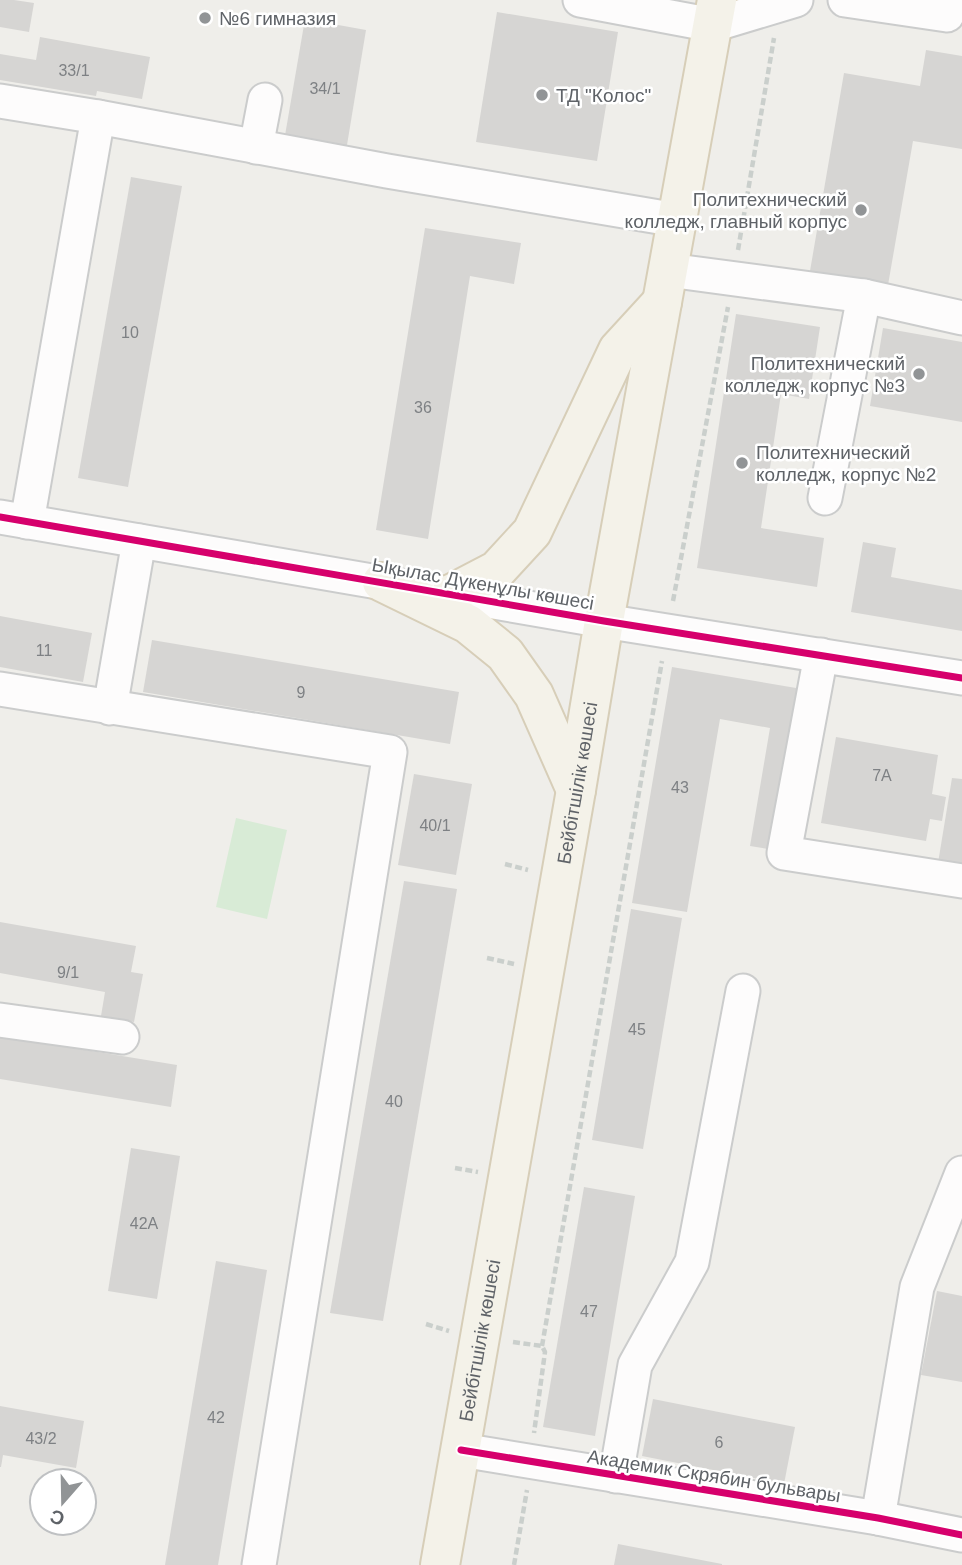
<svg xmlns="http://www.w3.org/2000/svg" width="962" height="1565" font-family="Arial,sans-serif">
  <rect width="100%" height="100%" fill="#efeeea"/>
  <!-- green -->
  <path fill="#d8ebd6" d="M236,818L287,830L267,919L216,907Z"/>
  <!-- building -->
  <g fill="#d6d5d3">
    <path d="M0,0H14L34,3L29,32L0,27Z"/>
    <path d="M497,12L618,32L597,161L476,142Z"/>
    <path d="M305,19L366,30L345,157L283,147Z"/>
    <path d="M40,37L150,57L142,99L97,91L96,96L0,80V54L36,60Z"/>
    <path d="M926,50L962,56V149L913,141L888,285L810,271L844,73L920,86Z"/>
    <path d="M131,177L182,186L128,487L78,478Z"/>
    <path d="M425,228L521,243L514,284L470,276L428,539L376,530Z"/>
    <path d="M736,314L820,327L809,399L781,394L761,528L824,538L817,587L697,568Z"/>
    <path d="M883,328L962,342V422L870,406Z"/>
    <path d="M863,542L896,548L891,577L962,590V631L851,612Z"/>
    <path d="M0,616L92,633L83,682L0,667Z"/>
    <path d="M152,640L459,692L450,744L143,692Z"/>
    <path d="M672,667L802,689L774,850L750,846L770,728L720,719L687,912L632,903Z"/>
    <path d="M836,737L938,755L932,794L946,797L942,821L930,819L926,841L821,823Z"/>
    <path d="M414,774L472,784L456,875L398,865Z"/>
    <path d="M952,778L962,779V874L937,869Z"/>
    <path d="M404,881L457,889L383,1321L330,1313Z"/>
    <path d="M631,909L682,918L643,1149L592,1140Z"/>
    <path d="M0,922L136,946L131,972L143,974L134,1022L101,1016L105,992L0,973Z"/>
    <path d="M0,1036L177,1065L171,1107L0,1079Z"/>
    <path d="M131,1148L180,1156L157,1299L108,1291Z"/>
    <path d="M584,1187L635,1196L595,1436L543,1427Z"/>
    <path d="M216,1261L267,1270L218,1565H165Z"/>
    <path d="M937,1291L962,1296V1382L921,1375Z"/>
    <path d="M653,1399L795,1427L784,1484L642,1456Z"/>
    <path d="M0,1406L84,1421L76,1468L3,1455L1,1467H0Z"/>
    <path d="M618,1544L722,1564V1565H614Z"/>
  </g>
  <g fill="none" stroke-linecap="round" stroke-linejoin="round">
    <defs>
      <g id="minor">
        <path d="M580,0L713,25L796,0"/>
        <path d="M845,0L947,15L951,0"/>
        <path d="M0,101L98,117L387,171L677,220"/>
        <path d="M256,147L265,100"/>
        <path d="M668,270L864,296L962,318"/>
        <path d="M825,498L864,296"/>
        <path d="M0,517L604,621L962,678"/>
        <path d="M27,522L98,117"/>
        <path d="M821,655L784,853L962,881"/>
        <path d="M0,689L390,752L259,1565"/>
        <path d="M110,708L139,541"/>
        <path d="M0,1020L122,1037"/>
        <path d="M461,1450L878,1518L962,1535"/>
        <path d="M616,1476L635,1365L692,1262L743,991"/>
        <path d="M878,1518L917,1287L962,1173"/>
      </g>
      <g id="major">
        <path d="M382,582L468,624L505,654L534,695L576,790"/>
        <path d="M451,594L497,570L532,532L618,350L662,302"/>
        <path id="s1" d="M440,1565L576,790L604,621L717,0"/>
      </g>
    </defs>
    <!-- minor casing -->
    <use href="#minor" stroke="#cbcccc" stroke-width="37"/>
    <!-- major casing -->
    <use href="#major" stroke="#d7ceb8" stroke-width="42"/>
    <!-- path -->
    <g stroke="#cacfcc" stroke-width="4.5" stroke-dasharray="7 3.5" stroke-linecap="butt">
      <path d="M738,250L774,38"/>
      <path d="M673,601L728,307"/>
      <path d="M505,864L528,870"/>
      <path d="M487,958L514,964"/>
      <path d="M455,1168L478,1172"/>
      <path d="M426,1324L449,1331"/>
      <path d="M513,1342L542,1346L545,1352L534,1433"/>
      <path d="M542,1346L662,661"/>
      <path d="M514,1565L527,1490"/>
    </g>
    <!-- minor -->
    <use href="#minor" stroke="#fdfcfc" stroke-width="33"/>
    <!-- major -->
    <use href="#major" stroke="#f4f2e9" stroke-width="38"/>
    <defs>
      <g id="cycleway">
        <path d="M0,517L604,621L962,678"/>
        <path d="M461,1450L878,1518L962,1535"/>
      </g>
    </defs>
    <!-- cycleway casing -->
    <use href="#cycleway" stroke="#fff" stroke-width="11"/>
    <!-- cycleway -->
    <use href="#cycleway" stroke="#d6006c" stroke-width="7"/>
  </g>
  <!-- markers -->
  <g fill="#919496" stroke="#fff" stroke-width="2.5">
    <circle cx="205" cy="18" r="7"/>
    <circle cx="542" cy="95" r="7"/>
    <circle cx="861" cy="210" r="7"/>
    <circle cx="919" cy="374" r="7"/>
    <circle cx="742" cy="463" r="7"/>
  </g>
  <g text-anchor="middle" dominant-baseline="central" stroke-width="5" stroke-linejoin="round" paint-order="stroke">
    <!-- number labels -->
    <g font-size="16" fill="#7e8184">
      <text x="74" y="70">33/1</text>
      <text x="325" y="88">34/1</text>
      <text x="130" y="332">10</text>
      <text x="423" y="407">36</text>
      <text x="44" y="650">11</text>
      <text x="301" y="692">9</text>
      <text x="882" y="775">7А</text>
      <text x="680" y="787">43</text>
      <text x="435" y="825">40/1</text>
      <text x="68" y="972">9/1</text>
      <text x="637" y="1029">45</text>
      <text x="394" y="1101">40</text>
      <text x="144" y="1223">42А</text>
      <text x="589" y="1311">47</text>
      <text x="216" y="1417">42</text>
      <text x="41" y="1438">43/2</text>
      <text x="719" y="1442">6</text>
    </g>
    <!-- poi labels -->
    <g font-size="19" fill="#5f6368" stroke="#fff" text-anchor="start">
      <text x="219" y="18">№6 гимназия</text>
      <text x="556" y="95">ТД "Колос"</text>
      <text x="847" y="199" text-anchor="end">Политехнический<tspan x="847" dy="22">колледж, главный корпус</tspan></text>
      <text x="905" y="363" text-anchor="end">Политехнический<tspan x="905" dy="22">колледж, корпус №3</tspan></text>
      <text x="756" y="452">Политехнический<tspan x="756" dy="22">колледж, корпус №2</tspan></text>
    </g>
    <!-- street labels -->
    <g font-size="19" fill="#5f6368" stroke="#fff">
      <text transform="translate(483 584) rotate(10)">Ықылас Дүкенұлы көшесі</text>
      <text stroke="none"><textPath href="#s1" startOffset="794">Бейбітшілік көшесі</textPath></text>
      <text stroke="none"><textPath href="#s1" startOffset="228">Бейбітшілік көшесі</textPath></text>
      <text transform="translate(714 1476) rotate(9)">Академик Скрябин бульвары</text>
    </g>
  </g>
  <!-- north arrow -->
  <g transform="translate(63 1502) rotate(200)"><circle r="33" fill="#ffffff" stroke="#bfc1c3" stroke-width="2"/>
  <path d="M0-5L12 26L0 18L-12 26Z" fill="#919496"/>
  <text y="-10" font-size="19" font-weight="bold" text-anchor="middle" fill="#5f6368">С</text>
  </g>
</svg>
